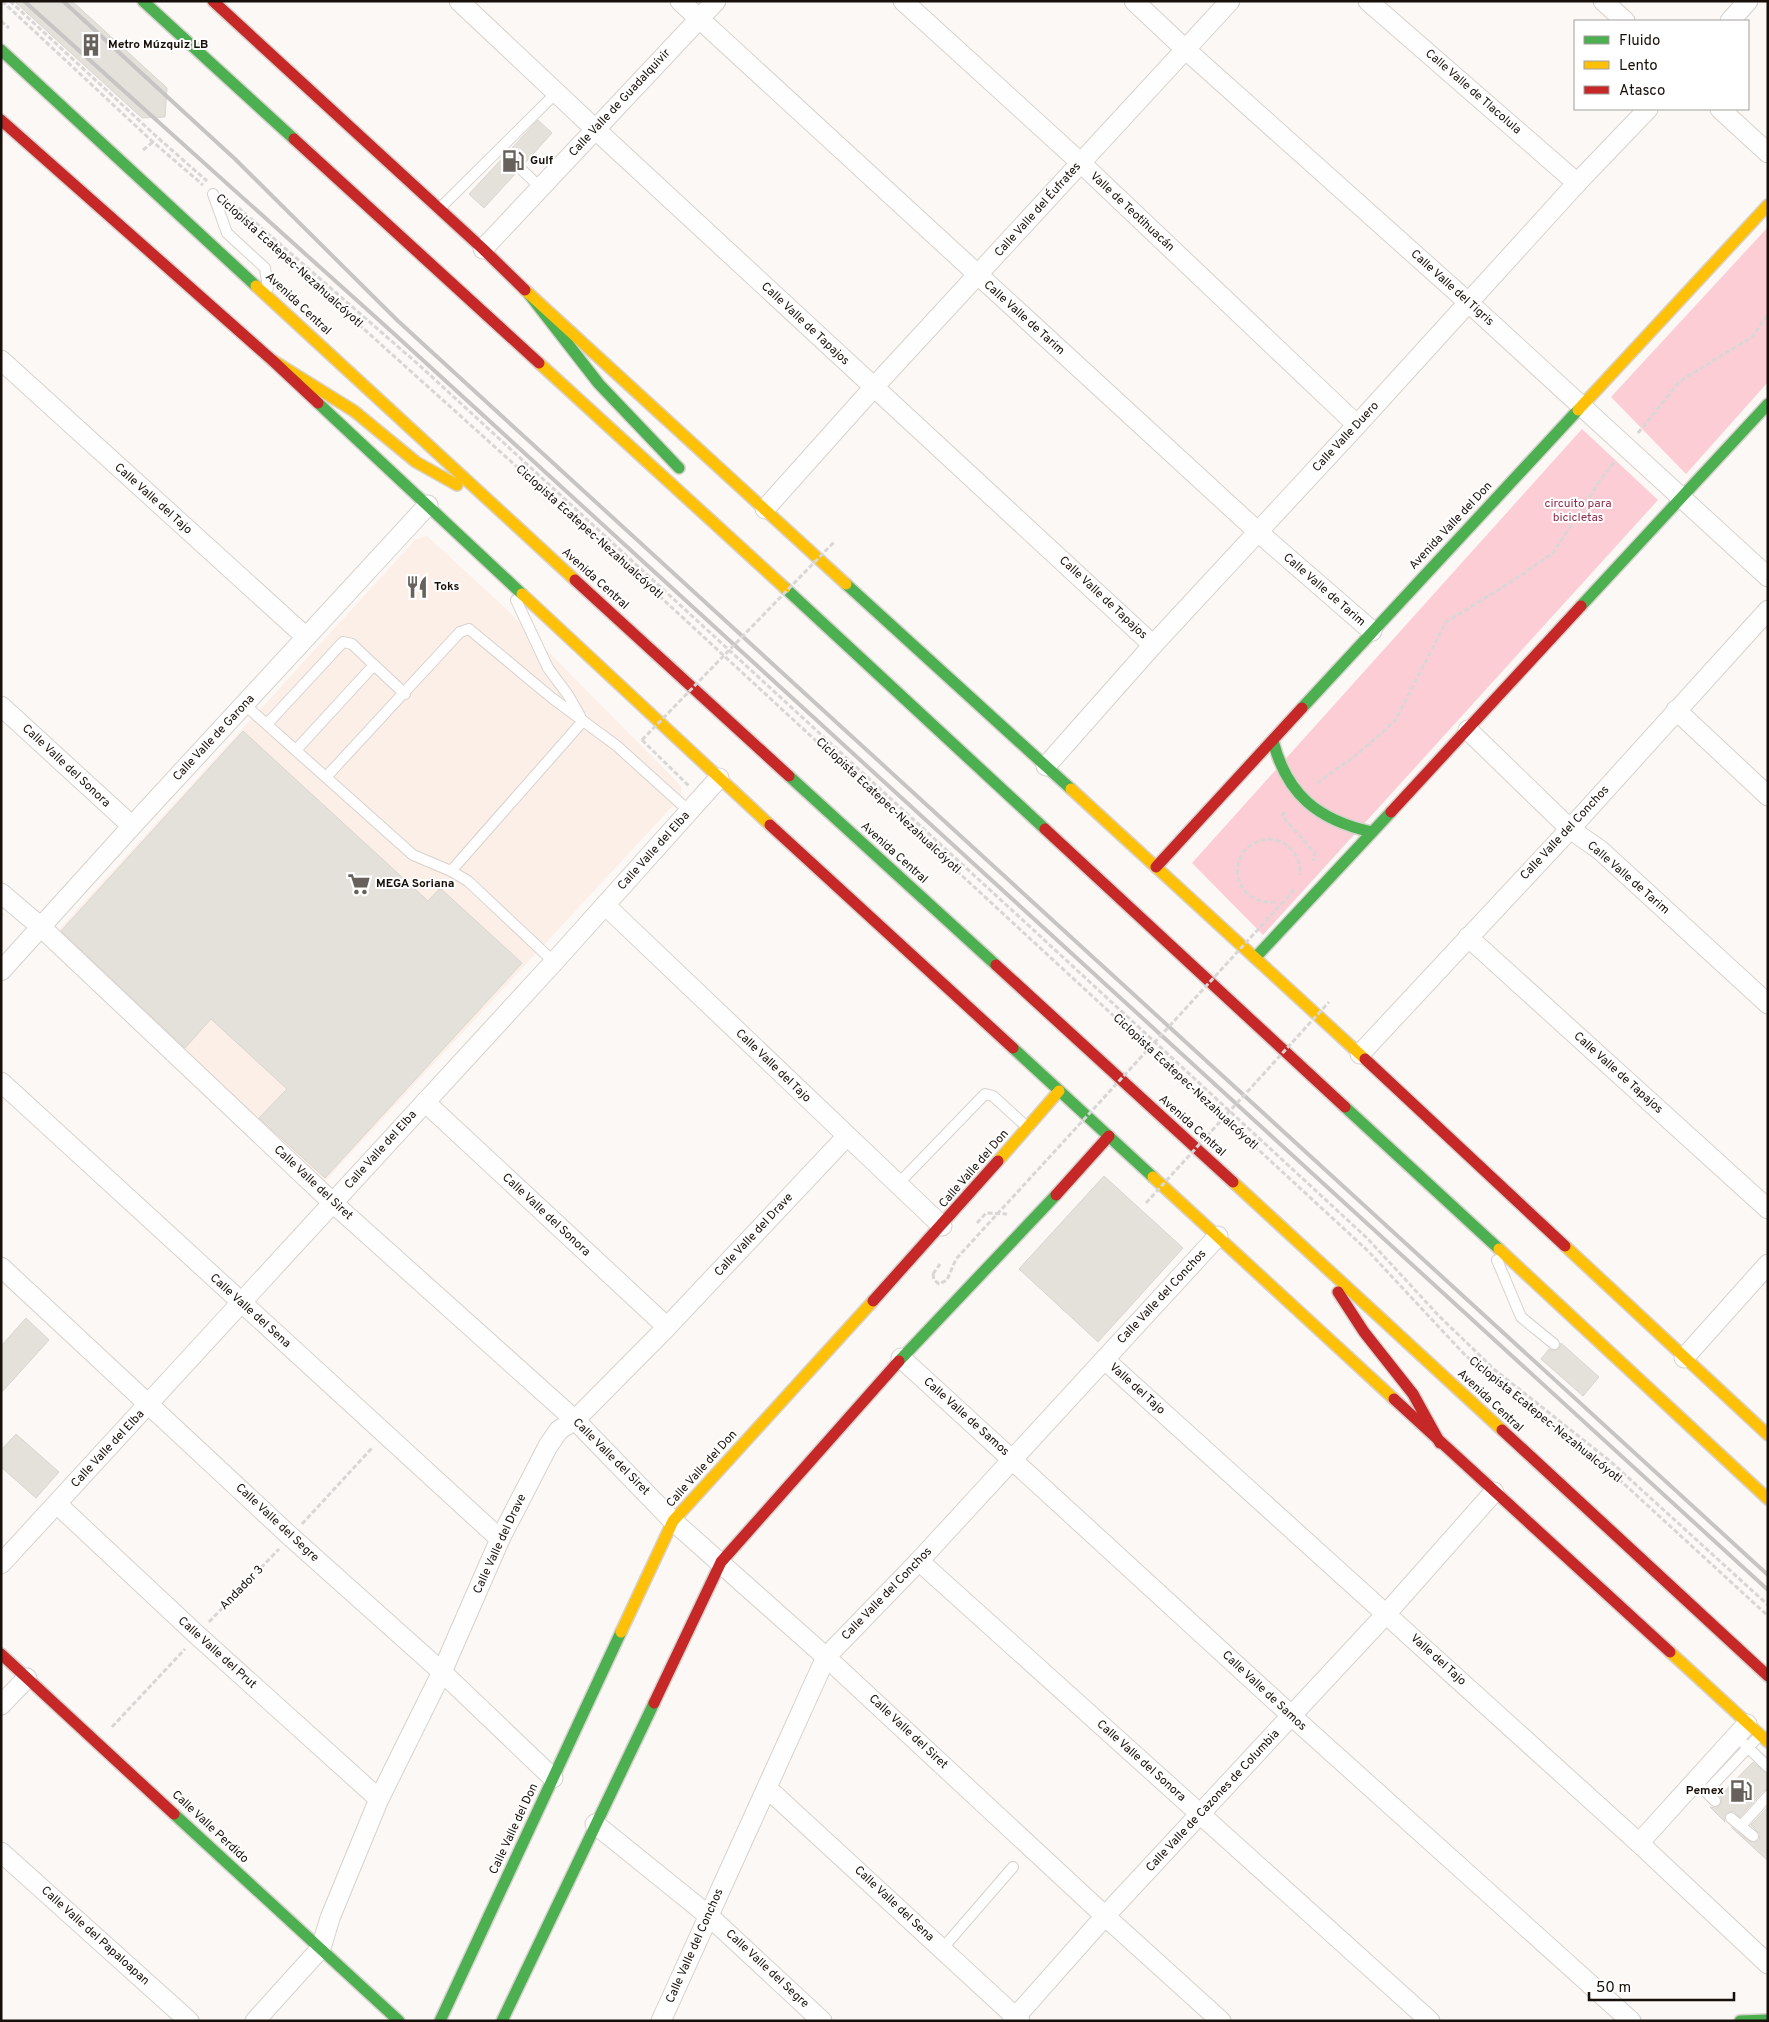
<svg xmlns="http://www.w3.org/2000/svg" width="1769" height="2022" font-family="Overpass,sans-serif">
  <rect width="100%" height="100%" fill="#fbf8f6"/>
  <!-- built -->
  <path fill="#fcefe7" d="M427,536L502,605L681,786V797L324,1182L56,933L416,539Z"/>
  <!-- green -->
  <g fill="#fdcdd5">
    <path d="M1768,227V382L1686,474L1611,397Z"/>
    <path d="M1582,429L1658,500L1263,935L1192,863Z"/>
  </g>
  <!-- building -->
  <g fill="#e4e0da" stroke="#d9d5d0">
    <path d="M14,1H72L167,88L165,117L142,118Z"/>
    <path d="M538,120L552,133L525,163L519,161L515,164L513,169L516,173L484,208L469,194Z"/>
    <path d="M243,731L428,901L440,888L522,963L325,1178L259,1118L287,1089L211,1019L185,1048L61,931Z"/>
    <path d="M1104,1176L1183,1248L1098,1342L1019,1269Z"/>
    <path d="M26,1318L49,1340L1,1393V1346Z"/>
    <path d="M1561,1343L1599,1377L1583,1396L1541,1359L1549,1349L1553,1351L1559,1349Z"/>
    <path d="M16,1434L59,1472L36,1498L1,1467V1450Z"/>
    <path d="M1753,1762L1768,1775V1789L1763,1791L1740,1817L1733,1811L1726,1813L1724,1817L1725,1822L1710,1807L1716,1808L1720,1805L1722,1800L1720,1796Z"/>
    <path d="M1768,1807V1861L1731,1827L1749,1841L1756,1842L1759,1840L1760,1834L1751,1825Z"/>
  </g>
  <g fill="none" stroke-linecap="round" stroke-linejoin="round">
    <defs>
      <g id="lane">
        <path d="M520,168L540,187"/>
        <path d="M213,194L227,233L265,268L268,288"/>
        <path d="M440,208L556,93"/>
        <path d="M516,600L548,668L568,695L580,716"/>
        <path d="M245,705L413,855L451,871L468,881L554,962"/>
        <path d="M267,724L343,642L352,644L374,665"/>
        <path d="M296,750L374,665L405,694"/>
        <path d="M326,777L460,632L469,629L552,698L617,746L690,812"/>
        <path d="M451,871L583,721"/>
        <path d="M898,1184L985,1094L993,1096L1028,1128"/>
        <path d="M1497,1260L1521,1317L1554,1344"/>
        <path d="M1736,1736L1768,1767"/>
        <path d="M1702,1788L1715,1801"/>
        <path d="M1706,1792L1760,1735"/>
        <path d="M1731,1818L1753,1836"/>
        <path d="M1741,1826L1768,1796"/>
        <path d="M942,1949L1013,1867"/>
      </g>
      <g id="street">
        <path d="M459,1L595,129L1153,645"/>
        <path d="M680,1L1257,531L1372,631"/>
        <path d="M903,1L1081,163L1357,425"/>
        <path d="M1134,1L1185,49L1469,303L1768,577"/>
        <path d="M1368,1L1577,183"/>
        <path d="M1603,1L1625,21"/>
        <path d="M1730,21L1748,1"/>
        <path d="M1720,109L1768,153"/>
        <path d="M483,249L716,1"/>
        <path d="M1,360L306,637"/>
        <path d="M765,509L874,387L1230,1"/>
        <path d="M1,706L132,826"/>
        <path d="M1676,710L1768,796"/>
        <path d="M1468,730L1570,829L1600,850L1768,1004"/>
        <path d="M1046,766L1153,645L1357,425L1577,183L1648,109"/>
        <path d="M1,893L42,928L333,1203L575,1420L673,1521L826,1657L1105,1916L1221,2021"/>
        <path d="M605,905L942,1226"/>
        <path d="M1468,937L1768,1209"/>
        <path d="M1,971L132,826L428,505"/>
        <path d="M1360,1054L1570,829L1768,610"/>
        <path d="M1,1082L500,1539"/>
        <path d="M425,1102L667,1327"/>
        <path d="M1,1267L291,1537L442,1672L553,1778"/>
        <path d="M901,1358L1305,1728L1631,2021"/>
        <path d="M1684,1358L1768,1264"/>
        <path d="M1105,1360L1639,1843L1768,1964"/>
        <path d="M57,1504L197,1635L379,1799"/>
        <path d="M919,1561L1430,2021"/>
        <path d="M1,1564L554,962L719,778"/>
        <path d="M1,1705L27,1678"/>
        <path d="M767,1788L1020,2021"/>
        <path d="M595,1824L709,1916L822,2021"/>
        <path d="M1639,1843L1747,1724"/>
        <path d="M1,1852L189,2021"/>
        <path d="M255,2021L321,1948L330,1918L379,1799L442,1672L500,1539L548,1446L559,1430L575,1420L667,1327L847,1136"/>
        <path d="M661,2021L826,1657L919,1561L1218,1236"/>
        <path d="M1012,2021L1105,1916L1386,1614L1494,1492"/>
      </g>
      <g id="fast">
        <path d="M143,1L294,139"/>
        <path d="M1,50L256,286"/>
        <path d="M529,294L599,384L679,468"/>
        <path d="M318,403L522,594"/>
        <path d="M846,584L1071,789"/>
        <path d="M785,588L1045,829"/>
        <path d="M1581,606L1768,404"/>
        <path d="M1302,708L1578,410"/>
        <path d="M1273,741C1287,795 1318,820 1372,832"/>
        <path d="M789,776L996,965"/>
        <path d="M1255,958L1391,812"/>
        <path d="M1013,1048L1153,1177"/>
        <path d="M1345,1107L1499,1249"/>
        <path d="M899,1361L1056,1195"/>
        <path d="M174,1814L399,2021"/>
        <path d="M440,2021L621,1632"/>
        <path d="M502,2021L654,1703"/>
        <path d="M1740,2021L1768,2020"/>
      </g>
      <g id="slow">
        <path d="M256,286L575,580"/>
        <path d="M525,290L846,584"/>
        <path d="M272,360L354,411L416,462L457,485"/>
        <path d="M539,363L785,588"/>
        <path d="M1578,410L1768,205"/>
        <path d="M522,594L770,825"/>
        <path d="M1071,789L1365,1059"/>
        <path d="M998,1161L1059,1091"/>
        <path d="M1153,1177L1394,1399"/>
        <path d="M1233,1182L1502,1430"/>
        <path d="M1565,1246L1768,1435"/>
        <path d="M1499,1249L1768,1499"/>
        <path d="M621,1632L673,1521L873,1301"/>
        <path d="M1670,1652L1768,1742"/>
      </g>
      <g id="jam">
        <path d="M213,1L483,249L525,290"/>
        <path d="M1,120L272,360L318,403"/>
        <path d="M294,139L539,363"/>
        <path d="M575,580L789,776"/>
        <path d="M1391,812L1581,606"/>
        <path d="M770,825L1013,1048"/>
        <path d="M1045,829L1345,1107"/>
        <path d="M1156,867L1302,708"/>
        <path d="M996,965L1233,1182"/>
        <path d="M1365,1059L1565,1246"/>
        <path d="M1056,1195L1109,1136"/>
        <path d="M1338,1292L1364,1332L1413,1394L1440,1443"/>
        <path d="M873,1301L998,1161"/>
        <path d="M1394,1399L1670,1652"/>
        <path d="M1502,1430L1768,1676"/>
        <path d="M1,1654L174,1814"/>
        <path d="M654,1703L721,1562L899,1361"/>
      </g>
    </defs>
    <!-- lane casing -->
    <use href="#lane" stroke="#d7d2cd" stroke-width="12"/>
    <!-- street casing -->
    <use href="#street" stroke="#d7d2cd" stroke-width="21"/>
    <!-- fast casing -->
    <use href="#fast" stroke="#d7d2cd" stroke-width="14"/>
    <!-- slow casing -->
    <use href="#slow" stroke="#d7d2cd" stroke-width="14"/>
    <!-- jam casing -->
    <use href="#jam" stroke="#d7d2cd" stroke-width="14"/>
    <!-- path -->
    <g stroke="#d8d7d6" stroke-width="3" stroke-dasharray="5 2.5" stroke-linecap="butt">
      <path d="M2,1L153,142L203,185"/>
      <path d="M10,1L157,137L207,181"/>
      <path d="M1,21L9,28"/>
      <path d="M143,150L153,142"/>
      <path d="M233,203L419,365L1014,912L1367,1238L1439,1316L1495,1370L1610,1461L1768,1605"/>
      <path d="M236,214L615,555L1368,1251L1465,1355L1526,1408L1622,1482L1768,1616"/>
      <path d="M1638,433L1680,381L1752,337L1768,314"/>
      <path d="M642,740L689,786"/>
      <path d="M1317,783L1355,756L1395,721L1446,622L1511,582L1553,553L1601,479L1615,461"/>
      <path d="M1285,812L1282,816L1315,853L1313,861"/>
      <path d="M1276,902C1229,906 1225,846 1264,840C1273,838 1282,841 1289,847C1297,854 1301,864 1300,875"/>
      <path d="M977,1223L986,1213L1007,1214"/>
      <path d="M933,1274L940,1264"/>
      <path d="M302,1524L372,1448"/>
      <path d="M209,1622L279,1549"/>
      <path d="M112,1727L185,1649"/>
    </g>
    <!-- lane -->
    <use href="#lane" stroke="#fefefe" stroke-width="10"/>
    <!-- street -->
    <use href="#street" stroke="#fefefe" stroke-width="19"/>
    <!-- fast -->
    <use href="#fast" stroke="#4caf50" stroke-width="11"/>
    <!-- slow -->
    <use href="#slow" stroke="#ffc107" stroke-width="11"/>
    <!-- jam -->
    <use href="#jam" stroke="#c62828" stroke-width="11"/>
    <!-- rail -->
    <g stroke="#c6c5c4" stroke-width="4">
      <path d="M24,1L391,331L1768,1590"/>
      <path d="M63,1L235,159L398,321L1768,1575"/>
    </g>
    <!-- path-bridge -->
    <g stroke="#d8d7d6" stroke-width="3" stroke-dasharray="5 2.5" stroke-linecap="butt">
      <path d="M642,740L835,541"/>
      <path d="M1146,1203L1329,1002"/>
      <path d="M933,1274L934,1280L939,1284L947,1280L956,1259L1296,888"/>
    </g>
  </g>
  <!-- icons -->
  <defs>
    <symbol id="building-bare" viewBox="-9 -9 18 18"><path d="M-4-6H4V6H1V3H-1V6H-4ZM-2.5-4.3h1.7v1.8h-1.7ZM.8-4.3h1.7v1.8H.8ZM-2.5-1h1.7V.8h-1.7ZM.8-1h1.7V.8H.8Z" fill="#67615c" stroke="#fff" stroke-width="2.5" paint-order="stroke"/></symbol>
    <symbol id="fuel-bare" viewBox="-9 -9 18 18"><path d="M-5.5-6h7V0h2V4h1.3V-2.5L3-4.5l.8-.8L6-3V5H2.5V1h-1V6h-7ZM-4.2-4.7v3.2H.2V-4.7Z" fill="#67615c" stroke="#fff" stroke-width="2.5" paint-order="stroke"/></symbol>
    <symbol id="restaurant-bare" viewBox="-9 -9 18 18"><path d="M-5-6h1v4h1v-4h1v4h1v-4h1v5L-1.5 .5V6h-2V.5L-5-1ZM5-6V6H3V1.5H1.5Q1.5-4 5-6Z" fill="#67615c" stroke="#fff" stroke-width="2.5" paint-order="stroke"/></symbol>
    <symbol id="supermarket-bare" viewBox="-9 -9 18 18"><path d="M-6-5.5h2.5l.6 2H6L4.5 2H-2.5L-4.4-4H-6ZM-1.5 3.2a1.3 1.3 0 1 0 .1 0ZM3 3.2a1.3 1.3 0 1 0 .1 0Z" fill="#67615c" stroke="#fff" stroke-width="2.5" paint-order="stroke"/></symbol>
  </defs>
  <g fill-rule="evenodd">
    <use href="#building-bare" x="75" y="29" width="32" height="32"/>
    <use href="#fuel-bare" x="497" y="145" width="32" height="32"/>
    <use href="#restaurant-bare" x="401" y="571" width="32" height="32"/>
    <use href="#supermarket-bare" x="343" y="868" width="32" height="32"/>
    <use href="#fuel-bare" x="1725" y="1775" width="32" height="32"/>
  </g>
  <g text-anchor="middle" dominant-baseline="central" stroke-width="4" stroke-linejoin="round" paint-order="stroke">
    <!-- poi labels -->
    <g font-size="12" font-weight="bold" fill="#170f09" stroke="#fff" text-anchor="start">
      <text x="108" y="45">Metro Múzquiz LB</text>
      <text x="530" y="161">Gulf</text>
      <text x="434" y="587">Toks</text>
      <text x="376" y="884">MEGA Soriana</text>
      <text x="1724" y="1791" text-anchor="end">Pemex</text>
    </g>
    <!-- street labels -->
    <g font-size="12" fill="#170f09" stroke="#fff">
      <text transform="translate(1473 92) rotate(41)">Calle Valle de Tlacolula</text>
      <text transform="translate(620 103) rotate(-47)">Calle Valle de Guadalquivir</text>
      <text transform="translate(1038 210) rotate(-48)">Calle Valle del Éufrates</text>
      <text transform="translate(1132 212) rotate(43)">Valle de Teotihuacán</text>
      <text transform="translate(289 261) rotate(42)">Ciclopista Ecatepec-Nezahualcóyotl</text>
      <text transform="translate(1452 288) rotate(42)">Calle Valle del Tigris</text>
      <text transform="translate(298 304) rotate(43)">Avenida Central</text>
      <text transform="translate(1024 318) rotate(42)">Calle Valle de Tarim</text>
      <text transform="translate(805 324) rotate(43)">Calle Valle de Tapajos</text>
      <text transform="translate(1346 437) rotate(-47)">Calle Valle Duero</text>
      <text transform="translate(153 499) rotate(42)">Calle Valle del Tajo</text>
      <text transform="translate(1451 526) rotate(-47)">Avenida Valle del Don</text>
      <text transform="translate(589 532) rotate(42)">Ciclopista Ecatepec-Nezahualcóyotl</text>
      <text transform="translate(595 579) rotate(42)">Avenida Central</text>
      <text transform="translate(1324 590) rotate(41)">Calle Valle de Tarim</text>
      <text transform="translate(1103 598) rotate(43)">Calle Valle de Tapajos</text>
      <text transform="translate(214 738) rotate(-47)">Calle Valle de Garona</text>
      <text transform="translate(66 766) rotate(43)">Calle Valle del Sonora</text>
      <text transform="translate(888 806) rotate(43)">Ciclopista Ecatepec-Nezahualcóyotl</text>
      <text transform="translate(1565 833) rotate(-47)">Calle Valle del Conchos</text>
      <text transform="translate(654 851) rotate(-48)">Calle Valle del Elba</text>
      <text transform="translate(894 853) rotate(42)">Avenida Central</text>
      <text transform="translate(1628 878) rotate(41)">Calle Valle de Tarim</text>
      <text transform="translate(773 1066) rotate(44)">Calle Valle del Tajo</text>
      <text transform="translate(1618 1073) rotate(42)">Calle Valle de Tapajos</text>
      <text transform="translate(1185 1082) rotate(43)">Ciclopista Ecatepec-Nezahualcóyotl</text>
      <text transform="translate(1192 1126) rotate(42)">Avenida Central</text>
      <text transform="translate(381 1150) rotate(-48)">Calle Valle del Elba</text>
      <text transform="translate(974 1169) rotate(-49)">Calle Valle del Don</text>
      <text transform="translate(313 1183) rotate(43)">Calle Valle del Siret</text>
      <text transform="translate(546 1215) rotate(43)">Calle Valle del Sonora</text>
      <text transform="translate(754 1235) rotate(-47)">Calle Valle del Drave</text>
      <text transform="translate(1162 1297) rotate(-47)">Calle Valle del Conchos</text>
      <text transform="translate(250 1311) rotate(42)">Calle Valle del Sena</text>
      <text transform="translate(1137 1389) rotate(42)">Valle del Tajo</text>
      <text transform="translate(1490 1401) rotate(43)">Avenida Central</text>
      <text transform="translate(966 1417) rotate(42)">Calle Valle de Samos</text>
      <text transform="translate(1545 1420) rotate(39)">Ciclopista Ecatepec-Nezahualcóyotl</text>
      <text transform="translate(108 1449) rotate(-47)">Calle Valle del Elba</text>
      <text transform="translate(611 1457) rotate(45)">Calle Valle del Siret</text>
      <text transform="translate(702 1469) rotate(-48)">Calle Valle del Don</text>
      <text transform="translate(277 1523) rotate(43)">Calle Valle del Segre</text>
      <text transform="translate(500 1544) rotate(-65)">Calle Valle del Drave</text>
      <text transform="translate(242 1588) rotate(-46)">Andador 3</text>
      <text transform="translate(887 1594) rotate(-46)">Calle Valle del Conchos</text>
      <text transform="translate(217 1653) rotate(42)">Calle Valle del Prut</text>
      <text transform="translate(1438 1660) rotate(42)">Valle del Tajo</text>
      <text transform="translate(1264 1691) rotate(43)">Calle Valle de Samos</text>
      <text transform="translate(908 1732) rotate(43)">Calle Valle del Siret</text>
      <text transform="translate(1141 1761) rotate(42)">Calle Valle del Sonora</text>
      <text transform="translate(1213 1801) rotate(-47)">Calle Valle de Cazones de Columbia</text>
      <text transform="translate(210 1827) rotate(43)">Calle Valle Perdido</text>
      <text transform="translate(514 1829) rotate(-65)">Calle Valle del Don</text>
      <text transform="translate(894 1904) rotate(43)">Calle Valle del Sena</text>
      <text transform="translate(95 1936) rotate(42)">Calle Valle del Papaloapan</text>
      <text transform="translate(695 1946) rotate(-66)">Calle Valle del Conchos</text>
      <text transform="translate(767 1969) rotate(43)">Calle Valle del Segre</text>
    </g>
    <!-- park labels -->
    <g font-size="12" fill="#912d4a" stroke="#fff">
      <text x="1578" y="504">circuito para<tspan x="1578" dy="14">bicicletas</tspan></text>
    </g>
  </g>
  <!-- border -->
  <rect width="1769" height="2022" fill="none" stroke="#170f09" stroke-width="5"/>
  <!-- legend -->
  <rect x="1574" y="20" width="175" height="90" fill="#ffffff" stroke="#a29f9d"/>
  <rect x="1584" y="36" width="25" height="8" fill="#4caf50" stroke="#a29f9d"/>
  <text x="1619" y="45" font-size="15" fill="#170f09">Fluido</text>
  <rect x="1584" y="61" width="25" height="8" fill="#ffc107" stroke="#a29f9d"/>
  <text x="1619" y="70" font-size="15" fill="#170f09">Lento</text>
  <rect x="1584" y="86" width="25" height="8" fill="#c62828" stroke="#a29f9d"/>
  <text x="1619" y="95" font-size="15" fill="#170f09">Atasco</text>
  <!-- scale -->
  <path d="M1589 1992v8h145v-8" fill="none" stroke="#170f09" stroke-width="2.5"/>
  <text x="1596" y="1992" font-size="15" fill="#170f09" stroke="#ffffff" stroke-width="4" paint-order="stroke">50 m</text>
</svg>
